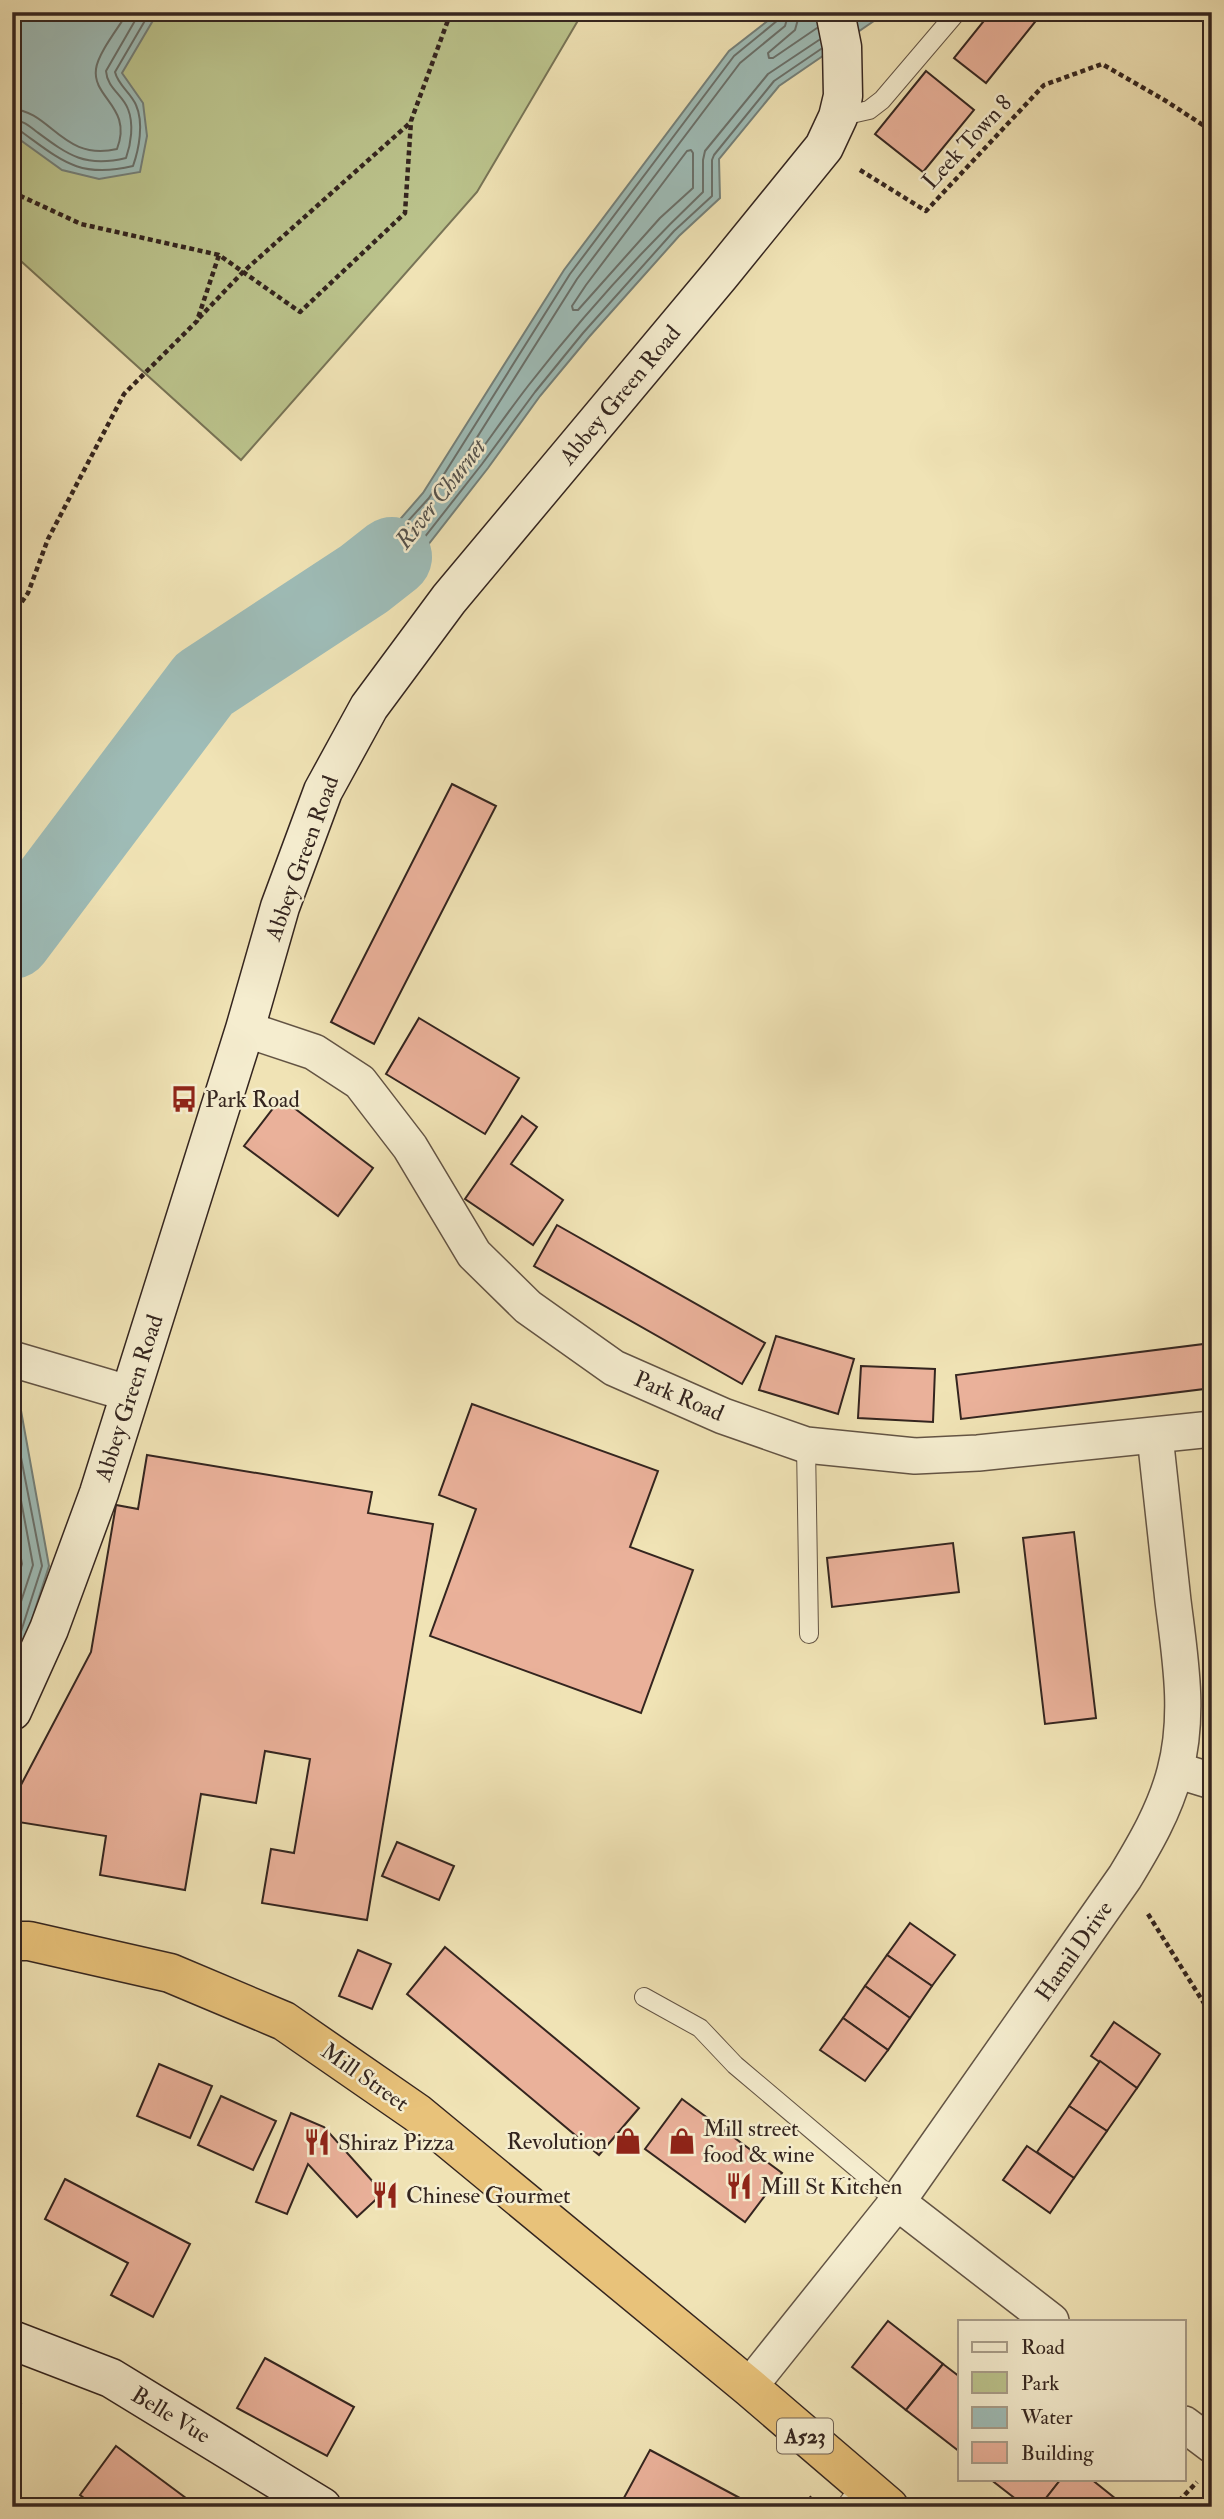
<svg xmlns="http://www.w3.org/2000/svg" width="1224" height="2519" font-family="'IM FELL Double Pica',serif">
  <rect width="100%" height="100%" fill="#f0e3b5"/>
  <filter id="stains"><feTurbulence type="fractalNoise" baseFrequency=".00286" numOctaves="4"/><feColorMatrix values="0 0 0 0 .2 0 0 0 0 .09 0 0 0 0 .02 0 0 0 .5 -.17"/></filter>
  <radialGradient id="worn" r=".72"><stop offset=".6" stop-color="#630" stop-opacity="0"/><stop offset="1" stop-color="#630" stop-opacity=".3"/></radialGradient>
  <!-- green -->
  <path fill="#bbc38c" stroke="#787456" stroke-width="2" d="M12,12H583L477,192L241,460L12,253Z"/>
  <!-- water -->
  <g fill="#9ebcb7" stroke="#74807a" stroke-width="2">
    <path d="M12,12H158L122,73L143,103L147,136L140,172L99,179L62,170L12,134Z"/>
    <path d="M779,12H887L779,86L719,159L720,198L679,236L589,337L540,396L488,468L396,586L311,634L291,611L375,548L423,493L564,270L729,51Z"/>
    <path d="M12,1403L20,1405L49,1566L23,1647L12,1662Z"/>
  </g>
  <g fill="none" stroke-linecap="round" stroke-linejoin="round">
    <!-- shore -->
    <g stroke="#69706b" stroke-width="2">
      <path d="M781,12L778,20L734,56L570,274L429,498L379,553L304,610L303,614L311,623L315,624L391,580L482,464L535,392L583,333L674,231L712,196V160L714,155L774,81L821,49"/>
      <path d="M789,12L785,26L740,63L577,279L452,477L453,481H458C482,450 504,417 528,386C581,318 640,252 703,192V160L705,151L768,74L819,40"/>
      <path d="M800,12L795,30L768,53L769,58H773L817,28"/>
      <path d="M12,109C51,111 63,162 117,149C133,107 92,98 96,69C98,53 119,27 128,12"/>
      <path d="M12,120C23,120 29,126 37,132C68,155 85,168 126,158C131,144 134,124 128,109C123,95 107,88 106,71L140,12"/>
      <path d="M12,129L19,130C61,160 78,179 133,166C139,149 144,123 136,105C131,93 118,85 115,72L150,12"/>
      <path d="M691,150L693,153V188L660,218L578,310H573L572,306L586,285L687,151Z"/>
      <path d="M402,541H406L407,545L385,574L356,590L352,589V584L385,560Z"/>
      <path d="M12,1411L42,1566L17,1644L12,1650"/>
      <path d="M12,1452L33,1565L12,1629"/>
      <path d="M12,1511L22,1564L12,1595"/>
    </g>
    <!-- river -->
    <path stroke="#9ebcb7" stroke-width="80" d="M12,939L204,684L364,579L392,557"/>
  </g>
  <!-- building -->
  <g fill="#eab19a" stroke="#34251f" stroke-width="2">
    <path d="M991,12H1043L986,83L954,58Z"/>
    <path d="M926,71L974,110L923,172L875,134Z"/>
    <path d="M452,784L496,806L374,1044L331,1022Z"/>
    <path d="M419,1018L519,1078L485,1134L386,1074Z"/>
    <path d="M281,1098L373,1168L338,1216L244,1146Z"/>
    <path d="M522,1116L537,1127L511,1164L563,1200L533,1245L465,1199Z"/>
    <path d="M557,1225L765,1343L742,1384L534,1266Z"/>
    <path d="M776,1336L854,1359L838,1414L759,1390Z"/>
    <path d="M1212,1343V1388L961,1419L956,1375Z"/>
    <path d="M861,1366L935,1369L933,1422L858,1418Z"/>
    <path d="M472,1404L658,1471L630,1547L693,1570L641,1713L430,1636L476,1509L439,1495Z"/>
    <path d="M147,1455L372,1492L368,1513L433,1524L367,1920L262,1903L271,1849L294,1853L310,1759L265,1751L256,1803L201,1794L185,1890L100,1875L106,1836L12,1821V1802L91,1652L116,1505L138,1509Z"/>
    <path d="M1074,1532L1096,1718L1045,1724L1023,1538Z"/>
    <path d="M953,1543L959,1592L832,1607L827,1558Z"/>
    <path d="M397,1842L454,1866L439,1900L382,1876Z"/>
    <path d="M910,1923L955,1955L932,1986L887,1955Z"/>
    <path d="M445,1947L639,2108L599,2155L407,1994Z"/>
    <path d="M358,1950L391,1964L372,2009L339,1996Z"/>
    <path d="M887,1955L932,1986L910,2018L865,1986Z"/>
    <path d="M865,1986L910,2018L888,2050L843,2018Z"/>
    <path d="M843,2018L888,2050L865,2081L820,2050Z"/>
    <path d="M1114,2022L1160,2054L1137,2088L1091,2056Z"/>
    <path d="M1100,2061L1137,2088L1107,2131L1069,2106Z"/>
    <path d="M159,2064L212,2086L190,2138L137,2116Z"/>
    <path d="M221,2096L276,2121L253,2170L198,2145Z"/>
    <path d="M682,2099L782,2173L745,2222L645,2149Z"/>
    <path d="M1069,2106L1107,2131L1074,2178L1037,2152Z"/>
    <path d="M291,2113L324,2127L383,2193L357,2217L308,2164L287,2214L256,2202Z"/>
    <path d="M1027,2146L1074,2178L1050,2213L1003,2180Z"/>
    <path d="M65,2179L190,2244L153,2317L111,2295L128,2263L45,2219Z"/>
    <path d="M888,2321L943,2364L906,2410L852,2367Z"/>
    <path d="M265,2358L354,2407L327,2456L237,2408Z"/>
    <path d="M943,2364L960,2377V2452L906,2410Z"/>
    <path d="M12,2403L21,2404L12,2457Z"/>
    <path d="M116,2446L198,2507H96L80,2495Z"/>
    <path d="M650,2450L753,2505L752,2507H619Z"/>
    <path d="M990,2479H1061L1039,2507H1026Z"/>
    <path d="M1061,2479H1091L1126,2507H1039Z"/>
  </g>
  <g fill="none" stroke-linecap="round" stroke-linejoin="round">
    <defs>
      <g id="lane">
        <path d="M838,117L869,110L882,100L957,12"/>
        <path d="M806,1445L809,1634"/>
        <path d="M644,1997L700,2028L735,2065L897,2202"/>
        <path d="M845,2507L862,2484"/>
      </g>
      <g id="street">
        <path d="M245,1029L314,1052L360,1082L410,1147L474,1254L528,1307L614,1368L723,1416L806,1445L915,1456L978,1453L1212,1429"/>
        <path d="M12,1359L131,1394"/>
        <path d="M1176,1770L1212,1781"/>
        <path d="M897,2202L1051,2321"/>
        <path d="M749,2387L897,2202L1125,1877C1145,1844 1165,1810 1175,1771C1190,1715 1180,1657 1173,1601C1167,1546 1161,1491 1155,1436"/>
        <path d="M1184,2424L1212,2445"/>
      </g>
      <g id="secondary">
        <path d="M12,1711L49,1629L99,1493L245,1029L280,907L323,791L369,707L449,599L720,275L824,147L838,117L843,96L842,47L835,12"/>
        <path d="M12,2340L111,2378L322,2507"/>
      </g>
      <path id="highway" d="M12,1941H29L170,1973L284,2021L417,2113L749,2387L889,2507"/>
    </defs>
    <!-- lane casing -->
    <use href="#lane" stroke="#635444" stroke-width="20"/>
    <!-- street casing -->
    <use href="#street" stroke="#635444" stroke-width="38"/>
    <!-- secondary casing -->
    <use href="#secondary" stroke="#34251f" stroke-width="41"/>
    <!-- highway casing -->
    <use href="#highway" stroke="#34251f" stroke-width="41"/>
    <!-- path -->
    <g stroke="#34251f" stroke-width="4.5" stroke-dasharray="5 3.5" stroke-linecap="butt">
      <path d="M860,170L926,211L1044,85L1102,64L1166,101L1212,131"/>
      <path d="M12,192L81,224L219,255L300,312L405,213L411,121L451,12"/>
      <path d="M199,318L243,272L411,122"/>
      <path d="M12,616L28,593L48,539L124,394L197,321L219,255"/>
      <path d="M1148,1914L1212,2016"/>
      <path d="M803,2507L812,2497"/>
      <path d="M1173,2507L1197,2482"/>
    </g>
    <!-- lane -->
    <use href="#lane" stroke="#f5edcf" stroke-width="18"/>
    <!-- street -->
    <use href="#street" stroke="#f5edcf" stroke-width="35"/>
    <!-- secondary -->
    <use href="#secondary" stroke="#f5edcf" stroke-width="38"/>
    <!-- highway -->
    <use href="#highway" stroke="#e8c27a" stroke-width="38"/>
  </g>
  <!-- icons -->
  <defs>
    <symbol id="bus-bare" viewBox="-9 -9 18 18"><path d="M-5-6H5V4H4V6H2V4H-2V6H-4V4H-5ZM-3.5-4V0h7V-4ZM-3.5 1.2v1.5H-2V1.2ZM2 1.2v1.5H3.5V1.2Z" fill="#8f2418" stroke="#f5edcf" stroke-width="2.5" paint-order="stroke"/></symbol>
    <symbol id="shop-bare" viewBox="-9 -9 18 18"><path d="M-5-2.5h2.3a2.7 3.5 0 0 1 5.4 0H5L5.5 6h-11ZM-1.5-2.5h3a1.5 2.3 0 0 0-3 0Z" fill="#8f2418" stroke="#f5edcf" stroke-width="2.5" paint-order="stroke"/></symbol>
    <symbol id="restaurant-bare" viewBox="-9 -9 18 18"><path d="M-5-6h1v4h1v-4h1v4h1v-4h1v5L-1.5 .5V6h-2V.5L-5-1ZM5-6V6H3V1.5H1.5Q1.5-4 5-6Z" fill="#8f2418" stroke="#f5edcf" stroke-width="2.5" paint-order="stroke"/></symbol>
  </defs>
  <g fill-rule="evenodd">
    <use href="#bus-bare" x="165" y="1080" width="38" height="38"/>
    <use href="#shop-bare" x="609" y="2122" width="38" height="38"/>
    <use href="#shop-bare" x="663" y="2122" width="38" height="38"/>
    <use href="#restaurant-bare" x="298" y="2123" width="38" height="38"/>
    <use href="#restaurant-bare" x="720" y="2167" width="38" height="38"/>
    <use href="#restaurant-bare" x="366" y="2176" width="38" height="38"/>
  </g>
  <g text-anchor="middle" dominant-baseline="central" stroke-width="5" stroke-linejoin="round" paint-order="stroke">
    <!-- shield labels -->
    <rect fill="#f5edcf" stroke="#6e6154" stroke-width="2" x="777" y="2418.5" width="56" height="35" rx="5"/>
    <g font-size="21" font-weight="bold" fill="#34251f">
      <text x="805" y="2436">A523</text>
    </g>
    <!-- street labels -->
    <g font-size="23" fill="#34251f" stroke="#f5edcf">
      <text transform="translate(967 142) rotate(-47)">Leek Town 8</text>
      <text transform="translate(620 395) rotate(-50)">Abbey Green Road</text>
      <text transform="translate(302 858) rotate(-70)">Abbey Green Road</text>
      <text transform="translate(679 1396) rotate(23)">Park Road</text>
      <text transform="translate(129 1398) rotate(-72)">Abbey Green Road</text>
      <text transform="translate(1074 1951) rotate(-55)">Hamil Drive</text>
      <text transform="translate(365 2077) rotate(35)">Mill Street</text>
      <text transform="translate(171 2415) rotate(31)">Belle Vue</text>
    </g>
    <!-- poi labels -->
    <g font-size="23" fill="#34251f" stroke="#f5edcf" text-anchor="start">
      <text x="205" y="1099">Park Road</text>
      <text x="703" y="2128">Mill street<tspan x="703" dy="26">food &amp; wine</tspan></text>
      <text x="607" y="2141" text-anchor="end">Revolution</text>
      <text x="338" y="2142">Shiraz Pizza</text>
      <text x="760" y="2186">Mill St Kitchen</text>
      <text x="406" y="2195">Chinese Gourmet</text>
    </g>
    <!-- water labels -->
    <g font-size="24" font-style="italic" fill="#54524d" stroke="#f5edcf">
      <text transform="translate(441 494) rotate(-52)">River Churnet</text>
    </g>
  </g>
  <!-- margin -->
  <rect width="1224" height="2519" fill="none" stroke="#f0e3b5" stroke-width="42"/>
  <rect x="14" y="14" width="1196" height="2491" fill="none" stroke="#34251f" stroke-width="3.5"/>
  <rect x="21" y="21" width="1182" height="2477" fill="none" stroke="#34251f" stroke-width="2"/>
  <!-- legend -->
  <rect x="958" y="2320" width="228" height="161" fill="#f5edcf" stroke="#a89d89" stroke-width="2"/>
  <rect x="972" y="2342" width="35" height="10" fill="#f5edcf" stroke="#a89d89" stroke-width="2"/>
  <text x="1021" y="2354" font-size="21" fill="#34251f">Road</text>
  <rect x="972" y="2372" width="35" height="21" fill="#bbc38c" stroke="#a89d89" stroke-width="2"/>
  <text x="1021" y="2390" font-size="21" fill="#34251f">Park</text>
  <rect x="972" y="2407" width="35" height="21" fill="#9ebcb7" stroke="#a89d89" stroke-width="2"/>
  <text x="1021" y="2424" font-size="21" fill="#34251f">Water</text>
  <rect x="972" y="2442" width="35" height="21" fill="#eab19a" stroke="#a89d89" stroke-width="2"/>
  <text x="1021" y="2460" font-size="21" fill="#34251f">Building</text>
  <rect width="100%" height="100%" filter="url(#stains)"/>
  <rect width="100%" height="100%" fill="url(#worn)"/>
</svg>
